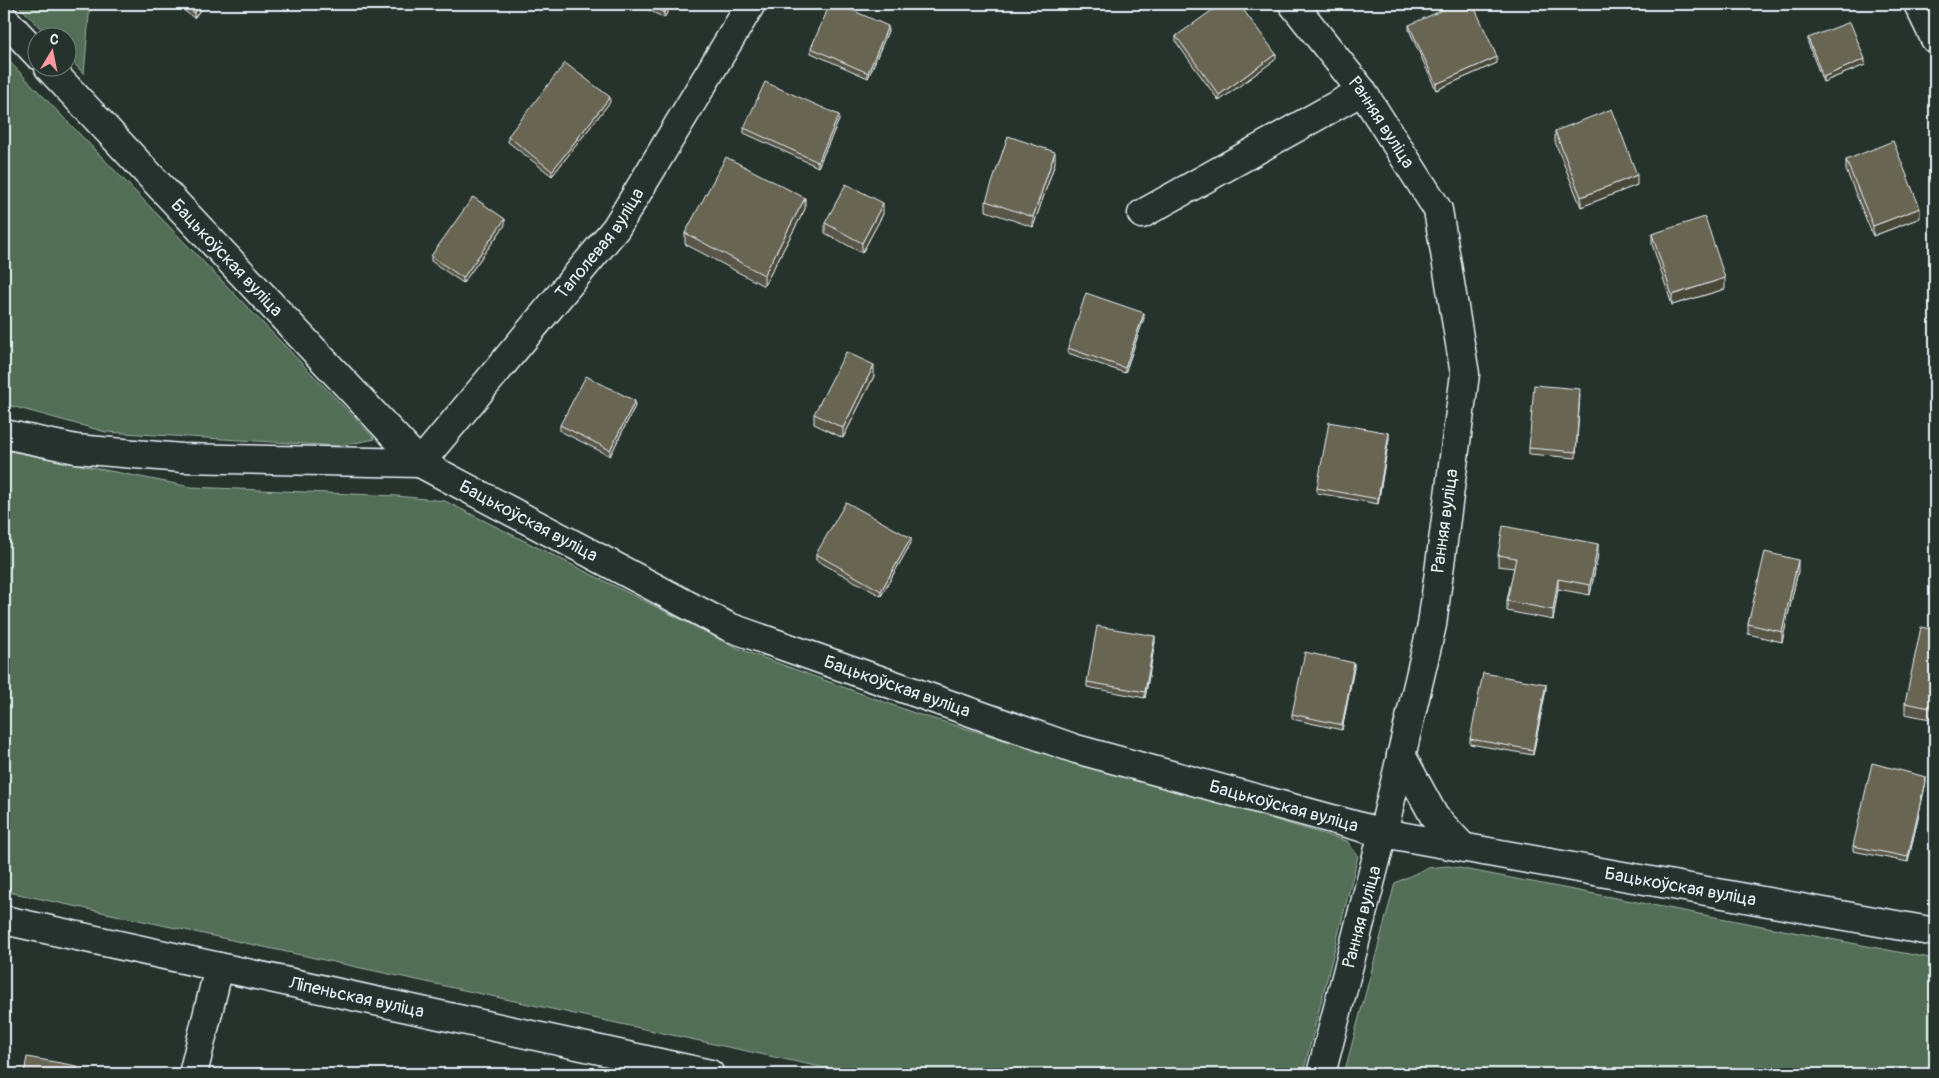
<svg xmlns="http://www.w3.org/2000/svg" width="1939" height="1078" font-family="Pangolin,sans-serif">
  <rect width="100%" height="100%" fill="#26332d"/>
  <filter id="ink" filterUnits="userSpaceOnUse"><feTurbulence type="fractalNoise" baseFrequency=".02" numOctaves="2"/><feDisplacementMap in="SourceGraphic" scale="10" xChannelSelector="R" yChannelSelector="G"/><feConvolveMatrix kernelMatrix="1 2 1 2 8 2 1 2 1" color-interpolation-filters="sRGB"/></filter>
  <g filter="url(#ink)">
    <!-- green -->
    <g fill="#526e56" stroke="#9db0a7">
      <path d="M17,4H90L84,74L68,57V38L49,37Z"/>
      <path d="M4,56L375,439L339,446L106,432L4,404Z"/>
      <path d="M4,450L191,487L397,496L445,501L742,650L917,714L1347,841L1358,856L1303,1074H853L4,891Z"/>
      <path d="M1448,866L1935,959V1074H1344L1395,883L1427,868Z"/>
    </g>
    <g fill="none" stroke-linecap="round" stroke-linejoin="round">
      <defs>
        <g id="minor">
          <path id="s1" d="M1293,4L1362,91L1438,210L1465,374L1432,625L1383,833L1321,1074"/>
          <path d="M1918,4L1935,39"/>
          <path d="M4,19L38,55"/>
          <path id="s2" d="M49,68L420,463L729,627L1076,749L1383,833L1935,932"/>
          <path d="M1142,214L1362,91"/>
          <path id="s3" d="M4,434L76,449L182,458L420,463L616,228L751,4"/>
          <path d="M1401,755L1434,816L1464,848"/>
          <path id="s4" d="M4,920L710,1074"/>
          <path d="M193,1074L219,967"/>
        </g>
      </defs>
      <!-- minor casing -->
      <use href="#minor" stroke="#e8f1f8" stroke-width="31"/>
      <!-- minor -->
      <use href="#minor" stroke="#26332d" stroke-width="28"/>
    </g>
    <!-- wall -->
    <g fill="#5a5747" stroke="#e8f1f8">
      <path d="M175,4H205L194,18Z"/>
      <path d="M638,4H672L664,18Z"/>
      <path d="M1409,25L1497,63L1436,90L1409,30Z"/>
      <path d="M888,31L868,78L811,53V48Z"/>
      <path d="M1176,36L1276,59L1219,101L1176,42Z"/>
      <path d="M1808,38L1865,65L1823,82L1808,43Z"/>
      <path d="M610,102L552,176L508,142V136Z"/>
      <path d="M839,120L818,167L744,133V128Z"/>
      <path d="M1555,131L1637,185L1581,207L1555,142Z"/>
      <path d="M1846,160L1920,218L1873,236L1846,170Z"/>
      <path d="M1055,163L1033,227L986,211V201Z"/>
      <path d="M805,209L764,286L685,244V233Z"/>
      <path d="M883,214L862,253L825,233V223Z"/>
      <path d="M505,225L463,283L431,261V256Z"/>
      <path d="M1652,234L1725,289L1672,305L1652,244Z"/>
      <path d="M1144,318L1125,373L1068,353V348Z"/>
      <path d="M874,376L843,438L814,424V414Z"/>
      <path d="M1580,394L1576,458L1529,454V448Z"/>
      <path d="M635,406L610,456L560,431V425Z"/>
      <path d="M1389,438L1378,504L1317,493V488Z"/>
      <path d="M1935,510V540H1931V534Z"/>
      <path d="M911,543L881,596L816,560V554Z"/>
      <path d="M1598,554L1590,595L1558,589L1553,620L1507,611V601L1514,568L1498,566V555Z"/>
      <path d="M1798,571L1782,642L1748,634V624Z"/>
      <path d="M1935,630V720L1905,714V703Z"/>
      <path d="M1155,642L1145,698L1087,687V682Z"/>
      <path d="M1354,668L1342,730L1292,719V714Z"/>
      <path d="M1546,689L1533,755L1470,744V739Z"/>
      <path d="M1926,782L1908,862L1853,851V846Z"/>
    </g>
    <!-- shaded-wall -->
    <g fill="#4a4739" stroke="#e8f1f8">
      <path d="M201,4H205L194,18V13Z"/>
      <path d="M669,4H672L664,18V13Z"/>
      <path d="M888,26V31L868,78V73Z"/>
      <path d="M1276,54V59L1219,101V95Z"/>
      <path d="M1497,57V63L1436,90V84Z"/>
      <path d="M1865,59V65L1823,82V77Z"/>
      <path d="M610,97V102L552,176V171Z"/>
      <path d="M839,115V120L818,167V162Z"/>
      <path d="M1055,152V163L1033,227V217Z"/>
      <path d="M1637,175V185L1581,207V197Z"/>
      <path d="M805,198V209L764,286V275Z"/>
      <path d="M883,203V214L862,253V243Z"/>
      <path d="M1920,208V218L1873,236V226Z"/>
      <path d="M505,219V225L463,283V278Z"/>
      <path d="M1725,278V289L1672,305V295Z"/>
      <path d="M1144,313V318L1125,373V368Z"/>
      <path d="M874,365V376L843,438V428Z"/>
      <path d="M635,401V406L610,456V450Z"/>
      <path d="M1389,433V438L1378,504V499Z"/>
      <path d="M911,538V543L881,596V591Z"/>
      <path d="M1598,544V554L1590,595V585Z"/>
      <path d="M1798,560V571L1782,642V632Z"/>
      <path d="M1558,579V589L1553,620V610Z"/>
      <path d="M1155,636V642L1145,698V692Z"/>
      <path d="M1354,663V668L1342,730V725Z"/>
      <path d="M1546,684V689L1533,755V750Z"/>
      <path d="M1926,777V782L1908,862V857Z"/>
    </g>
    <!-- building -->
    <g fill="#696552" stroke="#e8f1f8">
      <path d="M182,4H201L194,13Z"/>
      <path d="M647,4H669L664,13Z"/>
      <path d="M830,4H838L888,26L868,73L811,48Z"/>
      <path d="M1221,4H1239L1276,54L1219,95L1176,36Z"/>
      <path d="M1456,4H1473L1497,57L1436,84L1409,25Z"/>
      <path d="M1850,22L1865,59L1823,77L1808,38Z"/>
      <path d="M565,63L610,97L552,171L508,136Z"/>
      <path d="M765,82L839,115L818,162L744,128Z"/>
      <path d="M1612,109L1637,175L1581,197L1555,131Z"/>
      <path d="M1008,136L1055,152L1033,217L986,201Z"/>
      <path d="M1893,141L1920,208L1873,226L1846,160Z"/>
      <path d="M726,157L805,198L764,275L685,233Z"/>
      <path d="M846,184L883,203L862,243L825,223Z"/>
      <path d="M473,197L505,219L463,278L431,256Z"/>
      <path d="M1705,217L1725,278L1672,295L1652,234Z"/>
      <path d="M1086,293L1144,313L1125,368L1068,348Z"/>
      <path d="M846,352L874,365L843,428L814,414Z"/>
      <path d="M586,376L635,401L610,450L560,425Z"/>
      <path d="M1534,385L1580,389L1576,452L1529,448Z"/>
      <path d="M1329,422L1389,433L1378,499L1317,488Z"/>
      <path d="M846,502L911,538L881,591L816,554Z"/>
      <path d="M1935,510V535L1931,534Z"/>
      <path d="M1503,526L1598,544L1590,585L1558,579L1553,610L1507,601L1516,558L1498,555Z"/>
      <path d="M1765,552L1798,560L1782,632L1748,624Z"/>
      <path d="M1097,626L1155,636L1145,692L1087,682Z"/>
      <path d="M1921,627L1935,630V709L1905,703Z"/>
      <path d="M1305,652L1354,663L1342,725L1292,714Z"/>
      <path d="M1483,673L1546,684L1533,750L1470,739Z"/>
      <path d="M1872,763L1926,777L1908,857L1853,846Z"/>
      <path d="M27,1057L77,1066L76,1074H24Z"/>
    </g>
  </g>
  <g text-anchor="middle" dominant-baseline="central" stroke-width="4" stroke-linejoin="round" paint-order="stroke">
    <!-- street labels -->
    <g font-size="18" fill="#e8f1f8" stroke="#26332d">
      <text stroke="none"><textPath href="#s1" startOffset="148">Ранняя вуліца</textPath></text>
      <text stroke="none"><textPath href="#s3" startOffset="702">Таполевая вуліца</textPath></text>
      <text stroke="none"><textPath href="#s2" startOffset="260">Бацькоўская вуліца</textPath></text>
      <text stroke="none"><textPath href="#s2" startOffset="665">Бацькоўская вуліца</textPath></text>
      <text transform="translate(1445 521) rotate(-82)">Ранняя вуліца</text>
      <text stroke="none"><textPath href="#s2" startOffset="1070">Бацькоўская вуліца</textPath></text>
      <text stroke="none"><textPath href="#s2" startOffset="1475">Бацькоўская вуліца</textPath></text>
      <text stroke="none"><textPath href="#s2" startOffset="1880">Бацькоўская вуліца</textPath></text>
      <text transform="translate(1362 917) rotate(-75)">Ранняя вуліца</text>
      <text stroke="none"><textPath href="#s4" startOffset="361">Ліпеньская вуліца</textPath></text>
    </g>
  </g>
  <!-- margin -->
  <rect width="1939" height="1078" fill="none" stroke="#26332d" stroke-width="20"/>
  <rect x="10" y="10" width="1919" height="1058" fill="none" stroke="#e8f1f8" stroke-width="2" filter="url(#ink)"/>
  <!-- north arrow -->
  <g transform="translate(52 52) rotate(10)"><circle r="24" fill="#26332d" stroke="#747f7e"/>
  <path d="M0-4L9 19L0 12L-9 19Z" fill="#ff9aa2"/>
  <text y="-8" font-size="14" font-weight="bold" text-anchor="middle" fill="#e8f1f8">С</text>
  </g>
</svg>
